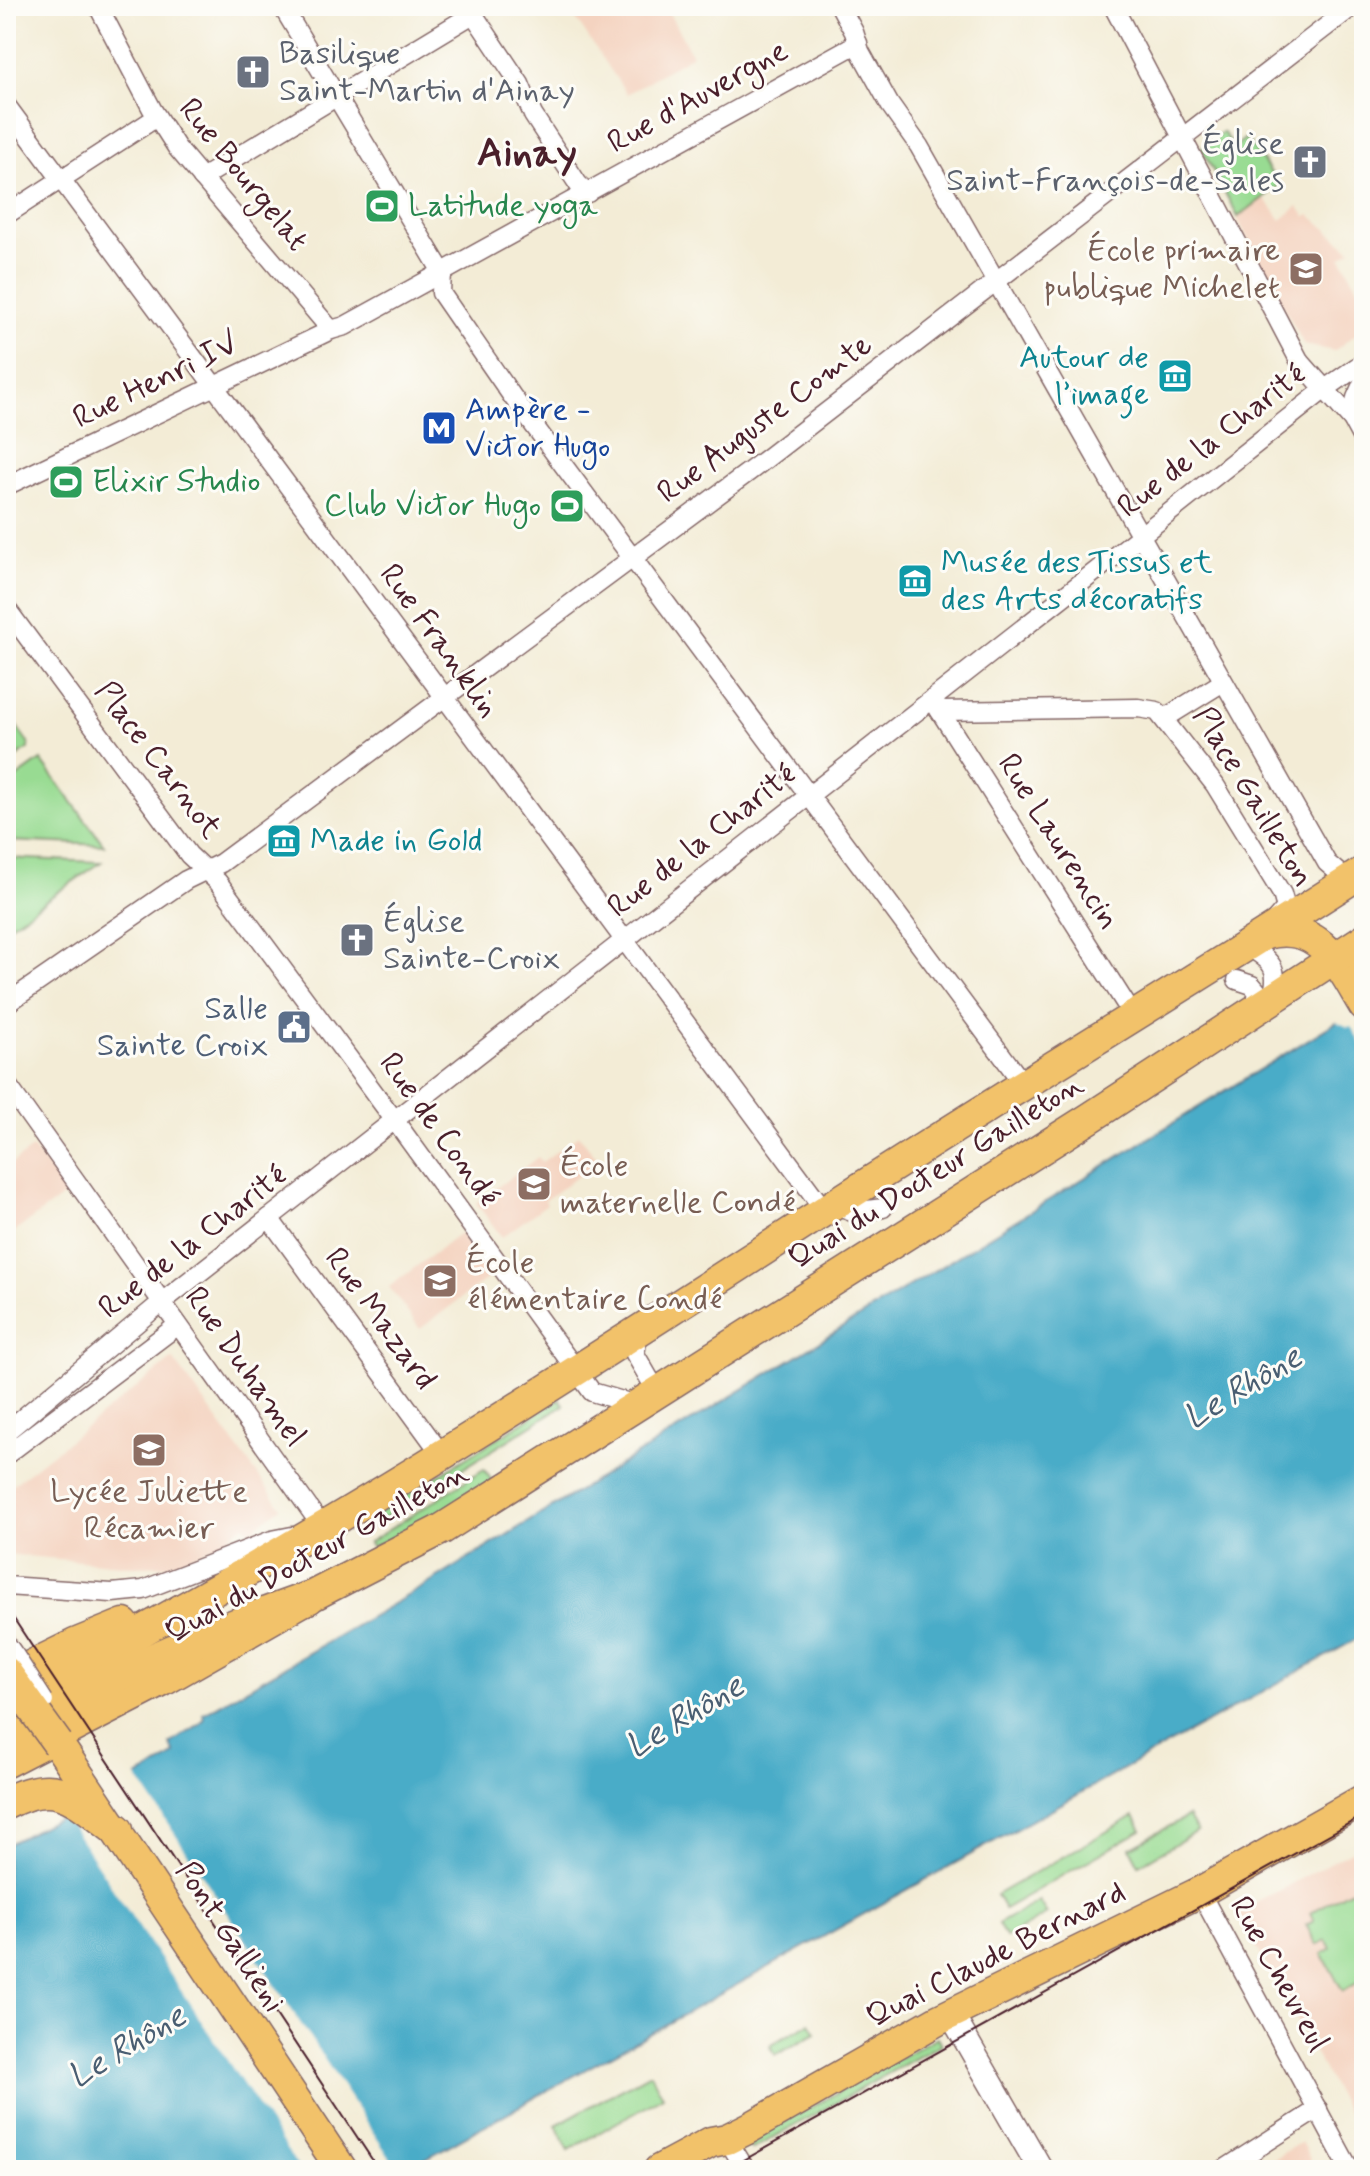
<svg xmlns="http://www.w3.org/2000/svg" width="1370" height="2176" font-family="Mynerve,sans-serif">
  <rect width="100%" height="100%" fill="#fdfcf7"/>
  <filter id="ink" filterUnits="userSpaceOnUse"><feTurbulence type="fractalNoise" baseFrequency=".0125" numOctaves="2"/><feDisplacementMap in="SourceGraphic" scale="16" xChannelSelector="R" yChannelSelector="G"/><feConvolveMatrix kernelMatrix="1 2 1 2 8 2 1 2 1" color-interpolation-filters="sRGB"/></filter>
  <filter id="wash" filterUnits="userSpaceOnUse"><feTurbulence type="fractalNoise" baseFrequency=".006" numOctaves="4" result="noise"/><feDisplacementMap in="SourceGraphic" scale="32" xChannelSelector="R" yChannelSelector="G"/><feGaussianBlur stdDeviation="1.8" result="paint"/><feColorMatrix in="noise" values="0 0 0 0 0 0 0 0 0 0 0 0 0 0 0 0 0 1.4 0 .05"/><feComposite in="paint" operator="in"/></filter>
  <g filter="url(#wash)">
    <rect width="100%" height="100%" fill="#f3ecd6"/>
    <!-- built -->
    <g fill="#f4d3c0">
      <path d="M567,6H665L692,55L627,94Z"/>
      <path d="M1264,197L1281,220L1298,206L1306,217L1310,215L1351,250L1341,257L1364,299V328L1334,351L1304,345L1237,218Z"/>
      <path d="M579,1135L599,1161L545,1200L547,1204L502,1237L476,1203L538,1157L542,1162Z"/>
      <path d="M33,1148L66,1194L6,1238V1168Z"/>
      <path d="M461,1233L492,1275L420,1329L389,1287Z"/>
      <path d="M173,1359L281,1507L250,1531L244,1525L221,1543L171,1565L132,1566L6,1554V1490Z"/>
      <path d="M1364,1844V2144L1238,1913Z"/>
      <path d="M1301,2142L1316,2170H1256L1260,2167Z"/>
    </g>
    <!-- green -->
    <g fill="#98db92" stroke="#717d5e" stroke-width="2">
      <path d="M1223,132L1234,147L1246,138L1280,185L1238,217L1201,148Z"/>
      <path d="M8,722L14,723L29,744L28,749L6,764V724Z"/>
      <path d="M41,760L104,845L6,841V785Z"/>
      <path d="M6,858L101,862L6,928Z"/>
      <path d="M560,1399L564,1405L362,1532L359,1525Z"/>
      <path d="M484,1469L492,1481L436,1517L372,1547L368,1543Z"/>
      <path d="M1134,1816L1142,1830L1004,1909L996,1895Z"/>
      <path d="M1188,1816L1197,1831L1139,1865L1130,1848Z"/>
      <path d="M1364,1883V1979L1343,1991L1322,1954L1331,1948L1326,1940L1317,1945L1306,1925L1314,1921L1310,1913Z"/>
      <path d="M1039,1901L1047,1914L1006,1938L998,1924Z"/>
      <path d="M810,2023L816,2033L776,2055L770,2045Z"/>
      <path d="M937,2037L941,2044L751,2150L747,2143Z"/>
      <path d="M650,2073L663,2096L569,2150L556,2125Z"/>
    </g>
    <!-- water -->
    <path fill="#48acc8" stroke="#49667a" stroke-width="2" d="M1364,1005V1635L405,2170H6V1845L151,1770L175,1754L170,1744L201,1723L205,1718L203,1714L431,1582Z"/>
    <!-- pier -->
    <g fill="#f3ecd6">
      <path d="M1364,1001V1049L1351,1026L1348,1027L1333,1020Z"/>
      <path d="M135,1774L398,2170H300L65,1816L60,1814Z"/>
    </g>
  </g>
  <g filter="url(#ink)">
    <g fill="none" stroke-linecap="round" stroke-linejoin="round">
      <defs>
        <g id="minor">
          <path d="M98,6L152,109L177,148L331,330"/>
          <path d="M282,6L442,272"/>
          <path d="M468,6L520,84L533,115L578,184L588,193"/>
          <path d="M840,6L854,32L860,51L890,105L919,146L1327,863L1348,881"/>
          <path d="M1113,6L1299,360L1352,420L1364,442"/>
          <path d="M6,105L825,1211"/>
          <path d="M202,178L473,14"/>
          <path d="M6,215L157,117"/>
          <path d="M442,272L441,293L512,396L1024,1085"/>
          <path d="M1352,420L1356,398L1364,380"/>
          <path d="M6,486L331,330L345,326L858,43"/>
          <path d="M6,608L189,855L218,882L390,1114L592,1392L636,1405"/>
          <path d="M936,705L1134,1017"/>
          <path d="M940,711L1138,708L1157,711L1215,785L1282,894L1286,908L1273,923"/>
          <path d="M1165,718L1223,682"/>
          <path d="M1247,946C1273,961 1281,970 1271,999"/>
          <path d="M1237,980L1252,985L1258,992L1254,1012"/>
          <path d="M6,1004L186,880L221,863L754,468L1353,6"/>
          <path d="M6,1083L323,1528L317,1530"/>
          <path d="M833,1205L852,1212L883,1208"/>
          <path d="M269,1218L442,1455"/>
          <path d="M639,1331L635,1354L657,1392"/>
          <path d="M6,1432L162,1302L1096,571L1325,389L1364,362"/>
          <path d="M6,1455L178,1325"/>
          <path d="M6,1586L112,1593L143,1590L272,1540L292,1536"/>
          <path d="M6,1643L15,1656"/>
          <path d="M1200,1892L1350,2170"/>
          <path d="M727,2139L746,2170"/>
          <path d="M1223,2170L1318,2109"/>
        </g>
        <path id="tertiary" d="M951,2014L1041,2170"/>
        <g id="primary">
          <path d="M1266,934C1320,920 1340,966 1364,1006"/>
          <path d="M6,1678L75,1644L124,1624"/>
          <path d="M6,1704C293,1556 564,1380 835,1204C1010,1091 1189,984 1364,871"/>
          <path d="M58,1744L342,2170"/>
          <path d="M6,1762L163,1681L308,1598L442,1529L1090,1118L1364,939"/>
          <path d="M659,2170L711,2142L727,2139L751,2127L938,2020L1200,1892L1364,1799"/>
        </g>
        <g id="trunk">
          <path d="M6,1731C104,1679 203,1635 308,1598"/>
          <path d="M6,1803C58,1775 76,1800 117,1830"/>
        </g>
      </defs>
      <!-- minor casing -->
      <use href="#minor" stroke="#856767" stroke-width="21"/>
      <!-- tertiary casing -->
      <use href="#tertiary" stroke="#856767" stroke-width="27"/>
      <!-- primary casing -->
      <use href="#primary" stroke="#856767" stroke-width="33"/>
      <!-- trunk casing -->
      <use href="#trunk" stroke="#856767" stroke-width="35"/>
      <!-- minor -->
      <use href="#minor" stroke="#fff" stroke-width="18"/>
      <!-- tertiary -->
      <use href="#tertiary" stroke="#fff" stroke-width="24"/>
      <!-- primary -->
      <use href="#primary" stroke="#f2c26a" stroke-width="30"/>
      <!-- trunk -->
      <use href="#trunk" stroke="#f2c26a" stroke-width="32"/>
      <!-- tram -->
      <g stroke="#4a1f2b" stroke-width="2">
        <path d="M6,1607L379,2170"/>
        <path d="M726,2170L1364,1815"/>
      </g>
      <defs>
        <path id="minor-bridge" d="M15,1656L44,1701"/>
        <path id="primary-bridge" d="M6,1672L58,1744"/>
      </defs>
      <!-- minor-bridge casing -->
      <use href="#minor-bridge" stroke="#856767" stroke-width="21" stroke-linecap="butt"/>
      <!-- primary-bridge casing -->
      <use href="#primary-bridge" stroke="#856767" stroke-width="33" stroke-linecap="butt"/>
      <!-- minor-bridge -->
      <use href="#minor-bridge" stroke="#fff" stroke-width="18"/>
      <!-- primary-bridge -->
      <use href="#primary-bridge" stroke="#f2c26a" stroke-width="30"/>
    </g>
  </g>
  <!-- icons -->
  <defs>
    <symbol id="church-square" viewBox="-11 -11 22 22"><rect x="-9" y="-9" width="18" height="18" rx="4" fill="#6b7280" stroke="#fdfcf7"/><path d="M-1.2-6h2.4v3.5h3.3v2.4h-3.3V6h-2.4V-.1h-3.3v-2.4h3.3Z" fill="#fff"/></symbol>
    <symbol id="stadium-square" viewBox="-11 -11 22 22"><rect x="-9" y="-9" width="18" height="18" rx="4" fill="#2e9e5b" stroke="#fdfcf7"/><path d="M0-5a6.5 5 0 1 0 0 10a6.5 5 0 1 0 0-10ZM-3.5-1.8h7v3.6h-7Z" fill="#fff"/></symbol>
    <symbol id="school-square" viewBox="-11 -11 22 22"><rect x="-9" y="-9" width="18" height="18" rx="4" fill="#8d6e63" stroke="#fdfcf7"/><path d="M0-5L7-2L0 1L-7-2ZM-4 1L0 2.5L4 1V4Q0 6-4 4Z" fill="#fff"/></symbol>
    <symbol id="museum-square" viewBox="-11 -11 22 22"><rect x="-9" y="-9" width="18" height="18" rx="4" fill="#0f9aa8" stroke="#fdfcf7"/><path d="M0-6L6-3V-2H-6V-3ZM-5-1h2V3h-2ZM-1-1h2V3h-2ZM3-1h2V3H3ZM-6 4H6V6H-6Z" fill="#fff"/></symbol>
    <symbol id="metro-square" viewBox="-11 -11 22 22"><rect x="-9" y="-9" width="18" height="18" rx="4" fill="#1a4fb4" stroke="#fdfcf7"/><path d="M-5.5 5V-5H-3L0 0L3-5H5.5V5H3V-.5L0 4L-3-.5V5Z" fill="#fff"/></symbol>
    <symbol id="civic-square" viewBox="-11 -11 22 22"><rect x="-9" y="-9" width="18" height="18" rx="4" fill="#5c6f8a" stroke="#fdfcf7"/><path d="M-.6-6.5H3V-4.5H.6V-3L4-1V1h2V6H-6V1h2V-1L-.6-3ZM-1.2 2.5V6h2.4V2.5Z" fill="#fff"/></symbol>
  </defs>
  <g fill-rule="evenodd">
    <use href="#church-square" x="233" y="52" width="40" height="40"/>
    <use href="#church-square" x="1290" y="142" width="40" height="40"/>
    <use href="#stadium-square" x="362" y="186" width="40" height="40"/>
    <use href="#school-square" x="1286" y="249" width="40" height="40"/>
    <use href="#museum-square" x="1155" y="356" width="40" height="40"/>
    <use href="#metro-square" x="419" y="408" width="40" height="40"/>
    <use href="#stadium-square" x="46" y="462" width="40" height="40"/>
    <use href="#stadium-square" x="547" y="486" width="40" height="40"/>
    <use href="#museum-square" x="895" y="561" width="40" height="40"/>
    <use href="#museum-square" x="264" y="821" width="40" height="40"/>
    <use href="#church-square" x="337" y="920" width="40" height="40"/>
    <use href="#civic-square" x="274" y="1007" width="40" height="40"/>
    <use href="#school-square" x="514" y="1164" width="40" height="40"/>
    <use href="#school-square" x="420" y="1261" width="40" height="40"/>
    <use href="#school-square" x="129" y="1430" width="40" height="40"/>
  </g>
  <g text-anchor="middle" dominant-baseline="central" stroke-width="6" stroke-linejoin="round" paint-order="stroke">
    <!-- worship labels -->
    <g font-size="32" fill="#5b616d" stroke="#fdfcf7" text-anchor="start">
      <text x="279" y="54">Basilique<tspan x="279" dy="37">Saint-Martin d'Ainay</tspan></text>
      <text x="1284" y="144" text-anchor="end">Église<tspan x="1284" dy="37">Saint-François-de-Sales</tspan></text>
      <text x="383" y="922">Église<tspan x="383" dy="37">Sainte-Croix</tspan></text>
    </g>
    <!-- street labels -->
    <g font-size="32" fill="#4a1f2b" stroke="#fdfcf7">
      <text transform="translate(698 97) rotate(-29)">Rue d'Auvergne</text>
      <text transform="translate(243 175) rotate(51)">Rue Bourgelat</text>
      <text transform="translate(156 381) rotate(-26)">Rue Henri IV</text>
      <text transform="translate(765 419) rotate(-37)">Rue Auguste Comte</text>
      <text transform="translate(1212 441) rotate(-38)">Rue de la Charité</text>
      <text transform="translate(439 641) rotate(54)">Rue Franklin</text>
      <text transform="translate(158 760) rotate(53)">Place Carnot</text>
      <text transform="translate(1253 797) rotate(59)">Place Gailleton</text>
      <text transform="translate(702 841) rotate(-38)">Rue de la Charité</text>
      <text transform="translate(1058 842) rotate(58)">Rue Laurencin</text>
      <text transform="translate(439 1130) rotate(54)">Rue de Condé</text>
      <text transform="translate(936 1172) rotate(-32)">Quai du Docteur Gailleton</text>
      <text transform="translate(193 1242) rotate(-38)">Rue de la Charité</text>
      <text transform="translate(380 1319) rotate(54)">Rue Mazard</text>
      <text transform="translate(245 1367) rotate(55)">Rue Duhamel</text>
      <text transform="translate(317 1553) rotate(-29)">Quai du Docteur Gailleton</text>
      <text transform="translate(230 1937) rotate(57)">Pont Gallieni</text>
      <text transform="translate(996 1955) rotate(-27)">Quai Claude Bernard</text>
      <text transform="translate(1279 1974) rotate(61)">Rue Chevreul</text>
    </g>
    <!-- leisure labels -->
    <g font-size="32" fill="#27864d" stroke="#fdfcf7" text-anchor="start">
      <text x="408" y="206">Latitude yoga</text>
      <text x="92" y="482">Elixir Studio</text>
      <text x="541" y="506" text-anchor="end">Club Victor Hugo</text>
    </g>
    <!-- education labels -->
    <g font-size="32" fill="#785e54" stroke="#fdfcf7" text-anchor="start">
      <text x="1280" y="251" text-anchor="end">École primaire<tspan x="1280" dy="37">publique Michelet</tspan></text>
      <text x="560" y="1166">École<tspan x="560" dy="37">maternelle Condé</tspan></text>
      <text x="466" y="1263">École<tspan x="466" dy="37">élémentaire Condé</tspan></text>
      <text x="149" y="1492" text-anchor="middle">Lycée Juliette<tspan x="149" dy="37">Récamier</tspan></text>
    </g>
    <!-- culture labels -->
    <g font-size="32" fill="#0d838f" stroke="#fdfcf7" text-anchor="start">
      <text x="1149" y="358" text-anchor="end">Autour de<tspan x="1149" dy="37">l’image</tspan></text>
      <text x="941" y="563">Musée des Tissus et<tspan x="941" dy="37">des Arts décoratifs</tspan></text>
      <text x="310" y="841">Made in Gold</text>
    </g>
    <!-- transit labels -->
    <g font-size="32" fill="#164399" stroke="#fdfcf7" text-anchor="start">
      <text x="465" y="410">Ampère -<tspan x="465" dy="37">Victor Hugo</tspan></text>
    </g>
    <!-- service labels -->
    <g font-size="32" fill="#4e5e75" stroke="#fdfcf7" text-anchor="end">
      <text x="268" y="1009">Salle<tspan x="268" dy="37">Sainte Croix</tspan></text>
    </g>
    <!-- water labels -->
    <g font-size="34" font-style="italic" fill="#495e72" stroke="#fdfcf7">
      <text transform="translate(1243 1388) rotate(-31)">Le Rhône</text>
      <text transform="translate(685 1717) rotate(-31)">Le Rhône</text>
      <text transform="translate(127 2047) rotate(-31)">Le Rhône</text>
    </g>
    <!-- district labels -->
    <g font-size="40" font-weight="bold" fill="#4a1f2b" stroke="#fdfcf7">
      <text x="527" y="154">Ainay</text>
    </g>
  </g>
  <!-- margin -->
  <rect width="1370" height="2176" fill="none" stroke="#fdfcf7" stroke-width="32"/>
</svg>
